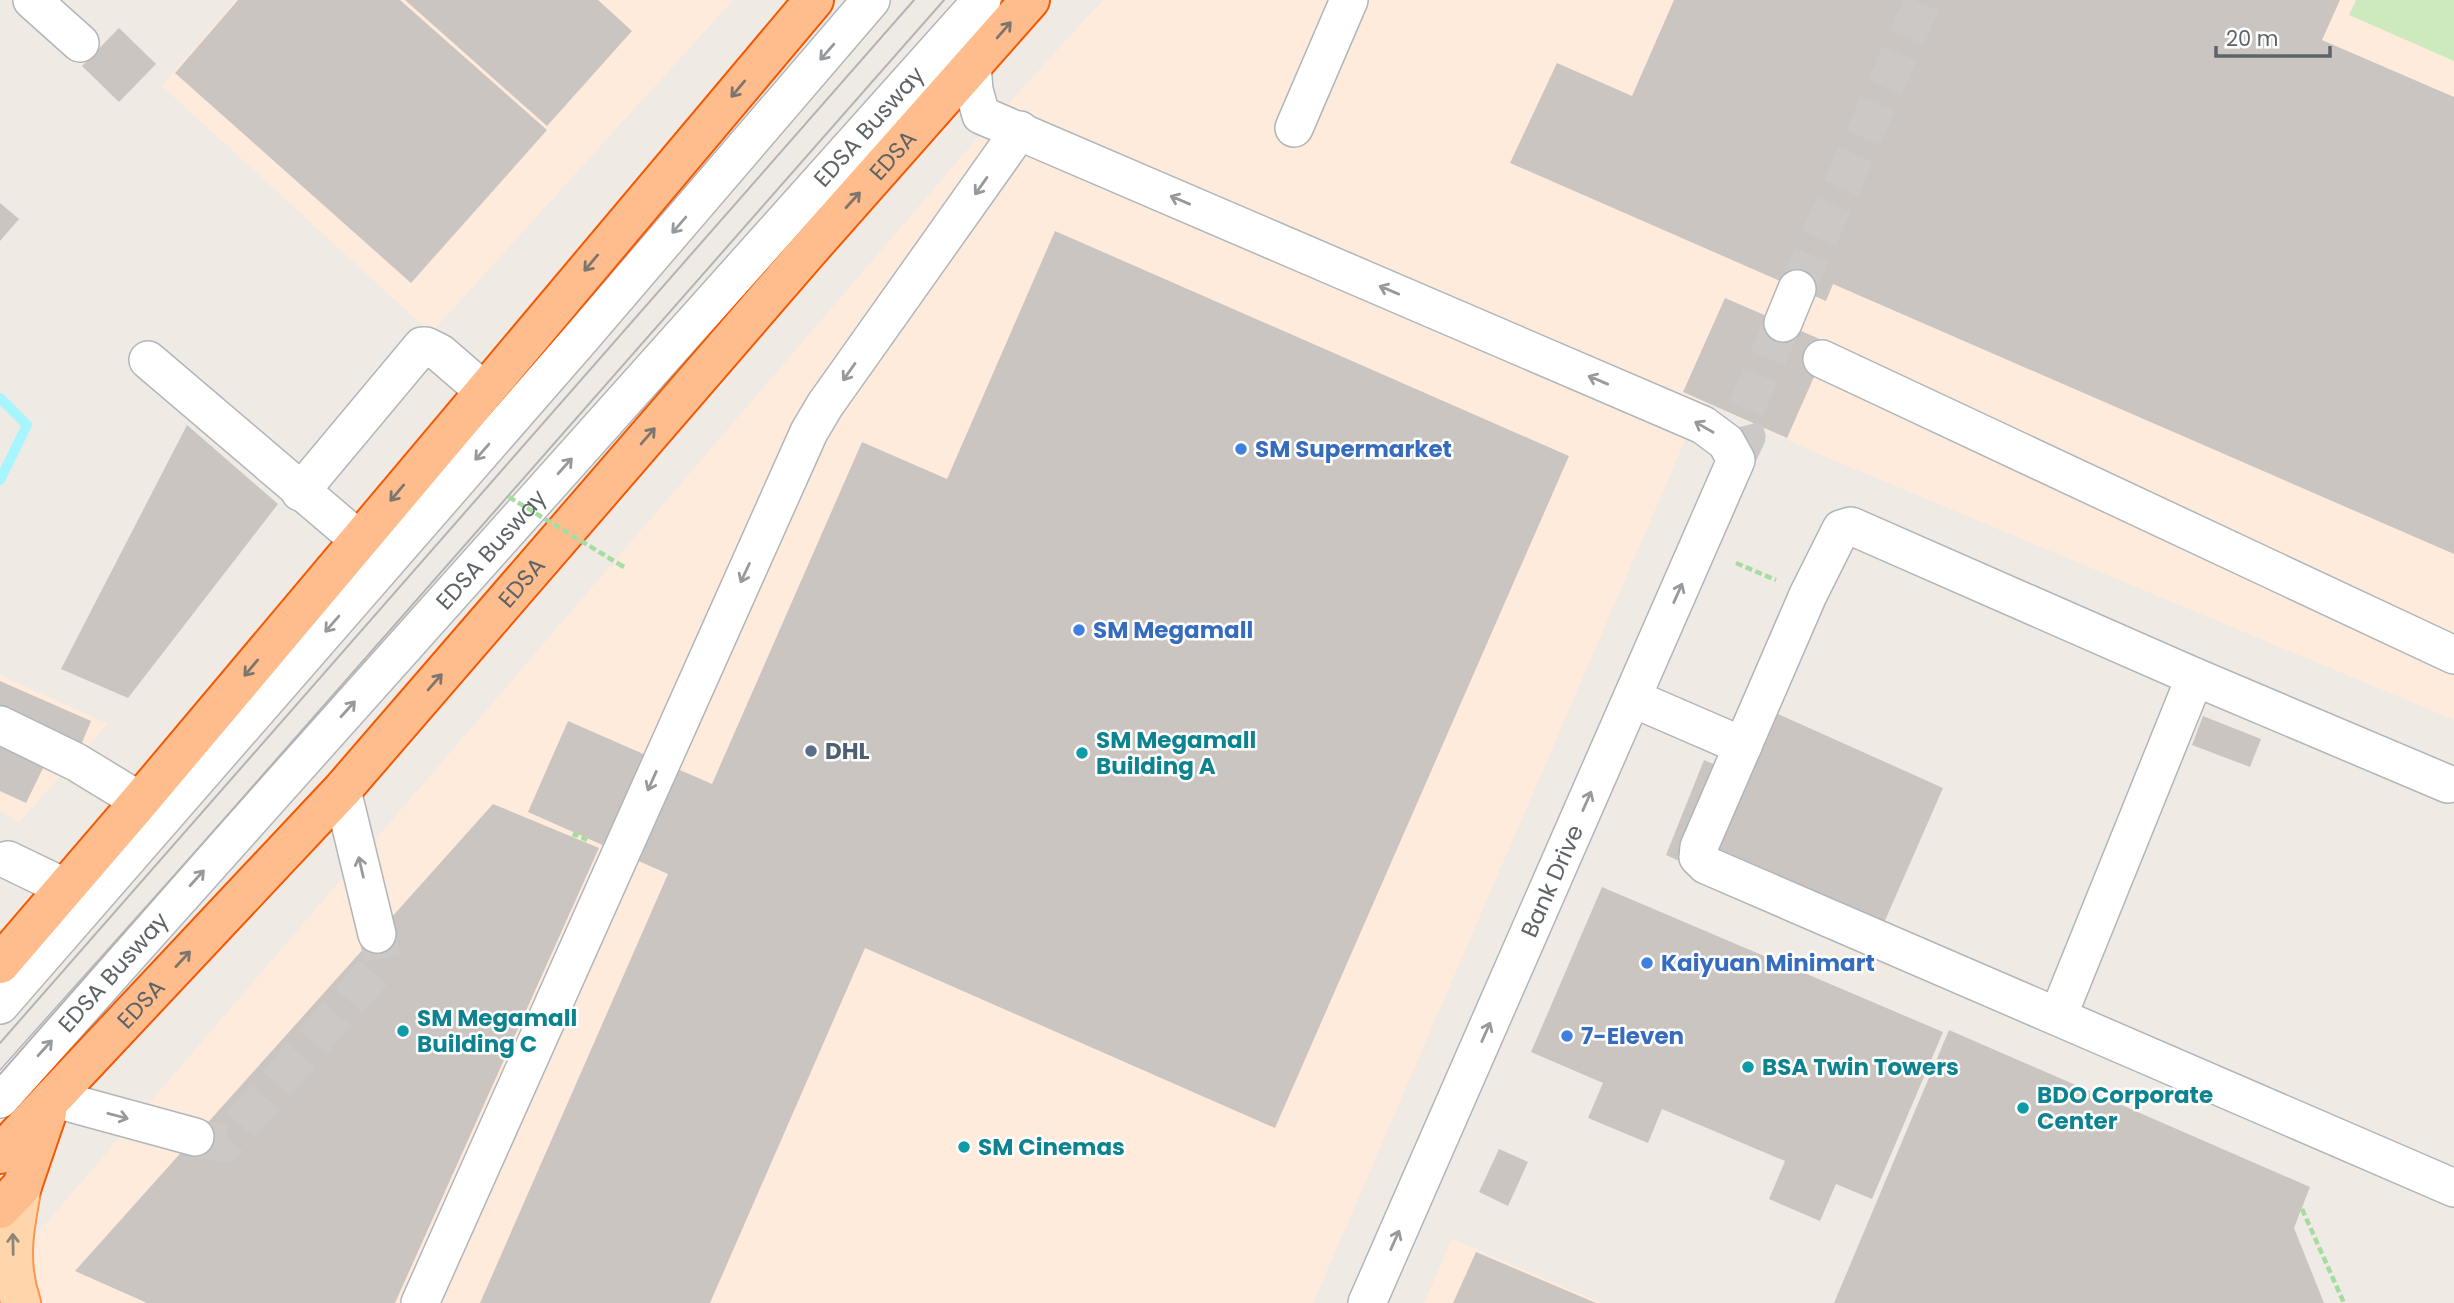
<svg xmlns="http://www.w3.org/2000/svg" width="2454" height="1303" font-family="Poppins,sans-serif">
  <rect width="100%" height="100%" fill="#f0eae5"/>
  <!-- commercial -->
  <g fill="#ffebdb">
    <path d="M236,0H733L431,333L162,86Z"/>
    <path d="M1103,0H2454V720L1812,451L1702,401L1313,1303H0V1277L993,120Z"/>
    <path d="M0,675L108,724L19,822L0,811Z"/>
    <path d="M1452,1239L1601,1303H1424Z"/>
  </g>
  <!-- green -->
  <path fill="#cdeabf" d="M2356,0H2454V61L2349,15Z"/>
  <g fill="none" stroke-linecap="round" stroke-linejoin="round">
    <!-- stream -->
    <path stroke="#a6f5ff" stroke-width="10" d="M0,398L27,425L0,480"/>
  </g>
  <!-- building -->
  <g fill="#cbc5c2">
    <path d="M238,0H400L547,130L411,283L175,73Z"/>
    <path d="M405,0H598L632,31L547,126Z"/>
    <path d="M1674,0H2340L2322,40L2454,97V554L1833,284L1826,301L1510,163L1557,63L1632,96Z"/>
    <path d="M119,28L156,64L119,102L82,66Z"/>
    <path d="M0,203L19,219L0,241Z"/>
    <path d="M1055,231L1569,456L1275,1128L865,948L710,1303H480L668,874L528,812L568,721L712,784L862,442L947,479Z"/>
    <path d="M1725,298L1829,343L1787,438L1683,392Z"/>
    <path d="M187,425L278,504L128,698L61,669Z"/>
    <path d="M0,681L91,721L79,750L0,716Z"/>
    <path d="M1776,713L1943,788L1873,948L1666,855L1704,760L1744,777Z"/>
    <path d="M2203,716L2261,739L2250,767L2192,745Z"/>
    <path d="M0,740L46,762L26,803L0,791Z"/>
    <path d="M493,804L599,848L395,1303H147L75,1271Z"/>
    <path d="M1602,887L1943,1032L1872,1199L1836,1184L1820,1221L1769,1199L1785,1161L1662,1109L1648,1143L1588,1118L1603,1083L1531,1052Z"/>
    <path d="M1949,1030L2310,1187L2294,1228L2324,1303H1834Z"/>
    <path d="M1499,1149L1528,1162L1508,1206L1479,1192Z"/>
    <path d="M1476,1252L1596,1303H1453Z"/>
  </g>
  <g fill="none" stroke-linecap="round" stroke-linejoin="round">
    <!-- minor-tunnel -->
    <g stroke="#cbc8c6" stroke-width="37" stroke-dasharray="37 18" stroke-linecap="butt">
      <path d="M1797,289L1923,0"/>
      <path d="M1736,460L1747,437L1742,418L1783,323"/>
      <path d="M195,1137L224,1144L383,961L377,934"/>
    </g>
    <defs>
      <g id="minor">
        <path d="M32,0L80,43"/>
        <path d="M972,65L974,90L981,115L1703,425L1726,442L1736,460L1367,1303"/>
        <path d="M1294,128L1349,0"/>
        <path d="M1783,323L1797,289"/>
        <path d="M1822,359L2454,655"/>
        <path d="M148,360L358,539"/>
        <path d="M300,492L422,346H426L440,353L484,391"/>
        <path d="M1632,698L1743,746"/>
        <path d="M0,725L76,762L140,801"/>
        <path d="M2448,784L2195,677L1851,526L1841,529L1808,595L1699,847L1698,857L1706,865L2454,1188"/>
        <path d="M342,790L377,934"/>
        <path d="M8,860L66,888"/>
        <path d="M0,1005L582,337L871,0"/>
        <path d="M2058,1016L2195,677"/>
        <path d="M52,1098L195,1137"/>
        <path id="s1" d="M0,1099L982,0"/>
        <path d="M420,1303L809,432L825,405L1020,130"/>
      </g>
      <path id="major" d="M21,1303C7,1262 14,1227 22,1186"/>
      <g id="highway">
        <path d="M0,964L140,801L814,0"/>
        <path id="s2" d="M0,1154L342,790L808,251L1030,0"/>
        <path d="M0,1209L22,1186L47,1113"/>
      </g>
    </defs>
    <!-- minor casing -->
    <use href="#minor" stroke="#b0b6b9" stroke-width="40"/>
    <!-- major casing -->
    <use href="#major" stroke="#fd9551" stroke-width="42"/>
    <!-- highway casing -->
    <use href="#highway" stroke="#f55800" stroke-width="42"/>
    <!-- path -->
    <g stroke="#a5dda1" stroke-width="4.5" stroke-dasharray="7 3.5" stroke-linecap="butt">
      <path d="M1736,563L1776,580"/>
      <path d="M619,564L624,567"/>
      <path d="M574,837L575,834L587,840"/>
      <path d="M2302,1209L2344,1303"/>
    </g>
    <!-- minor -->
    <use href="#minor" stroke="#fff" stroke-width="37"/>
    <!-- major -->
    <use href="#major" stroke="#ffd6ab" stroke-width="38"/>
    <!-- highway -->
    <use href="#highway" stroke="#ffbd8d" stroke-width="38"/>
    <!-- tram -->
    <g stroke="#b2b3b4" stroke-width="2">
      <path d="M0,1043L914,0"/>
      <path d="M0,1074L944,0"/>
    </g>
    <!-- path-bridge -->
    <path stroke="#a5dda1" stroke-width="4.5" stroke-dasharray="7 3.5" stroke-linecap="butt" d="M509,497L619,564"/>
  </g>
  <!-- one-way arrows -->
  <defs><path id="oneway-shaft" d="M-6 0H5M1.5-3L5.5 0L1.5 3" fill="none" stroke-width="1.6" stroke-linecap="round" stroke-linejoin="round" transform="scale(1.75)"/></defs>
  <g stroke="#7d766f">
    <use href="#oneway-shaft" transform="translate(1004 30) rotate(-49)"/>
    <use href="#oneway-shaft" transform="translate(738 89) rotate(130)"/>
    <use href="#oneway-shaft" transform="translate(853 200) rotate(-48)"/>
    <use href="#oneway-shaft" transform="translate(591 263) rotate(130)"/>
    <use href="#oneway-shaft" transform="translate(648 436) rotate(-49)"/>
    <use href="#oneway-shaft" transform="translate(397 493) rotate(130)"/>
    <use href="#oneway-shaft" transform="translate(251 668) rotate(130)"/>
    <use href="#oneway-shaft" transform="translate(435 682) rotate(-49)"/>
    <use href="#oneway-shaft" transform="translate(183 959) rotate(-47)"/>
  </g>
  <g stroke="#969a9c">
    <use href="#oneway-shaft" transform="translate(827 52) rotate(131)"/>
    <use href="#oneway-shaft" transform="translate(981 186) rotate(125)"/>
    <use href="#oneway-shaft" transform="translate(1180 200) rotate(-157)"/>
    <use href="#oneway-shaft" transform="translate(679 225) rotate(131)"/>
    <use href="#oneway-shaft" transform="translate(1389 290) rotate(-157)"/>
    <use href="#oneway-shaft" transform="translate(849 372) rotate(125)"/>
    <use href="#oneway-shaft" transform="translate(1598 380) rotate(-157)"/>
    <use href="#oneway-shaft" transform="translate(1704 427) rotate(-150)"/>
    <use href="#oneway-shaft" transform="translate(482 452) rotate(131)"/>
    <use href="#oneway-shaft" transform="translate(565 466) rotate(-48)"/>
    <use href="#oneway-shaft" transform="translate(745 573) rotate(115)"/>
    <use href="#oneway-shaft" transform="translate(1678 593) rotate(-66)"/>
    <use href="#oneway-shaft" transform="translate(332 624) rotate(131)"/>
    <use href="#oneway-shaft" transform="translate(348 709) rotate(-48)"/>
    <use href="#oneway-shaft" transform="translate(652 781) rotate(114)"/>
    <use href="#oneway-shaft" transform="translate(1587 801) rotate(-66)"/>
    <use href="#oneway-shaft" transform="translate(361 867) rotate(-103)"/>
    <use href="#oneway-shaft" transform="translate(197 878) rotate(-48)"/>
    <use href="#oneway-shaft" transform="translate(1486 1032) rotate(-66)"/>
    <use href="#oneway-shaft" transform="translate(45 1048) rotate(-48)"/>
    <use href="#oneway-shaft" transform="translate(118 1116) rotate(15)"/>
    <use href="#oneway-shaft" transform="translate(1395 1240) rotate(-66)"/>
  </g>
  <use stroke="#8e867b" href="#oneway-shaft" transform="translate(13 1244) rotate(-91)"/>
  <!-- markers -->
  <g fill="#3f7fe0" stroke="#fff" stroke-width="2.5">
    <circle cx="1241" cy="449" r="7"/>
    <circle cx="1079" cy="630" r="7"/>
    <circle cx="1647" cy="963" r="7"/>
    <circle cx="1567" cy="1036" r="7"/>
  </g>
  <circle fill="#5c6f8a" stroke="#fff" stroke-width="2.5" cx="811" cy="751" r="7"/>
  <g fill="#0f9aa8" stroke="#fff" stroke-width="2.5">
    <circle cx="1082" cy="753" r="7"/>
    <circle cx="403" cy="1031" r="7"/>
    <circle cx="1748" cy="1067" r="7"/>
    <circle cx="2023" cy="1108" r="7"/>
    <circle cx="964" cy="1147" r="7"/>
  </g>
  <g text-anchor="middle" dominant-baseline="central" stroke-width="5" stroke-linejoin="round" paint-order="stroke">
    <!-- street labels -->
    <g font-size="23" fill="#5d6467" stroke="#fff">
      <text stroke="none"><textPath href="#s1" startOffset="1304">EDSA Busway</textPath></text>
      <text stroke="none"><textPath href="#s2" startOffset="1340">EDSA</textPath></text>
      <text stroke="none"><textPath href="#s1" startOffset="737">EDSA Busway</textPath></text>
      <text stroke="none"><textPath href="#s2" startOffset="774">EDSA</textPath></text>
      <text transform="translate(1552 881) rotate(-66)">Bank Drive</text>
      <text stroke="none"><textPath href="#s1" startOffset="170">EDSA Busway</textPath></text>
      <text stroke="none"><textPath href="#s2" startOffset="206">EDSA</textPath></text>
    </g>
    <!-- shop labels -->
    <g font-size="23" font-weight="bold" fill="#366cbe" stroke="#fff" text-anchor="start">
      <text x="1255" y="449">SM Supermarket</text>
      <text x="1093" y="630">SM Megamall</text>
      <text x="1661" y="963">Kaiyuan Minimart</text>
      <text x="1581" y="1036">7-Eleven</text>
    </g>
    <!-- culture labels -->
    <g font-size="23" font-weight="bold" fill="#0d838f" stroke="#fff" text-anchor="start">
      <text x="1096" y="740">SM Megamall<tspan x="1096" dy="26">Building A</tspan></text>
      <text x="417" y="1018">SM Megamall<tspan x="417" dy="26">Building C</tspan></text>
      <text x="1762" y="1067">BSA Twin Towers</text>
      <text x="2037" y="1095">BDO Corporate<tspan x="2037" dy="26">Center</tspan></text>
      <text x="978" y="1147">SM Cinemas</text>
    </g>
    <!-- service labels -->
    <g font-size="23" font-weight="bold" fill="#4e5e75" stroke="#fff" text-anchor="start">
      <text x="825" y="751">DHL</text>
    </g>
  </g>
  <!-- scale -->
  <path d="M2216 46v10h114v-10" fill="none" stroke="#5d6467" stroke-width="3.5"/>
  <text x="2226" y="46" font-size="21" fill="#5d6467" stroke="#ffffff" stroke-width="5" paint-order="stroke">20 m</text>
</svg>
